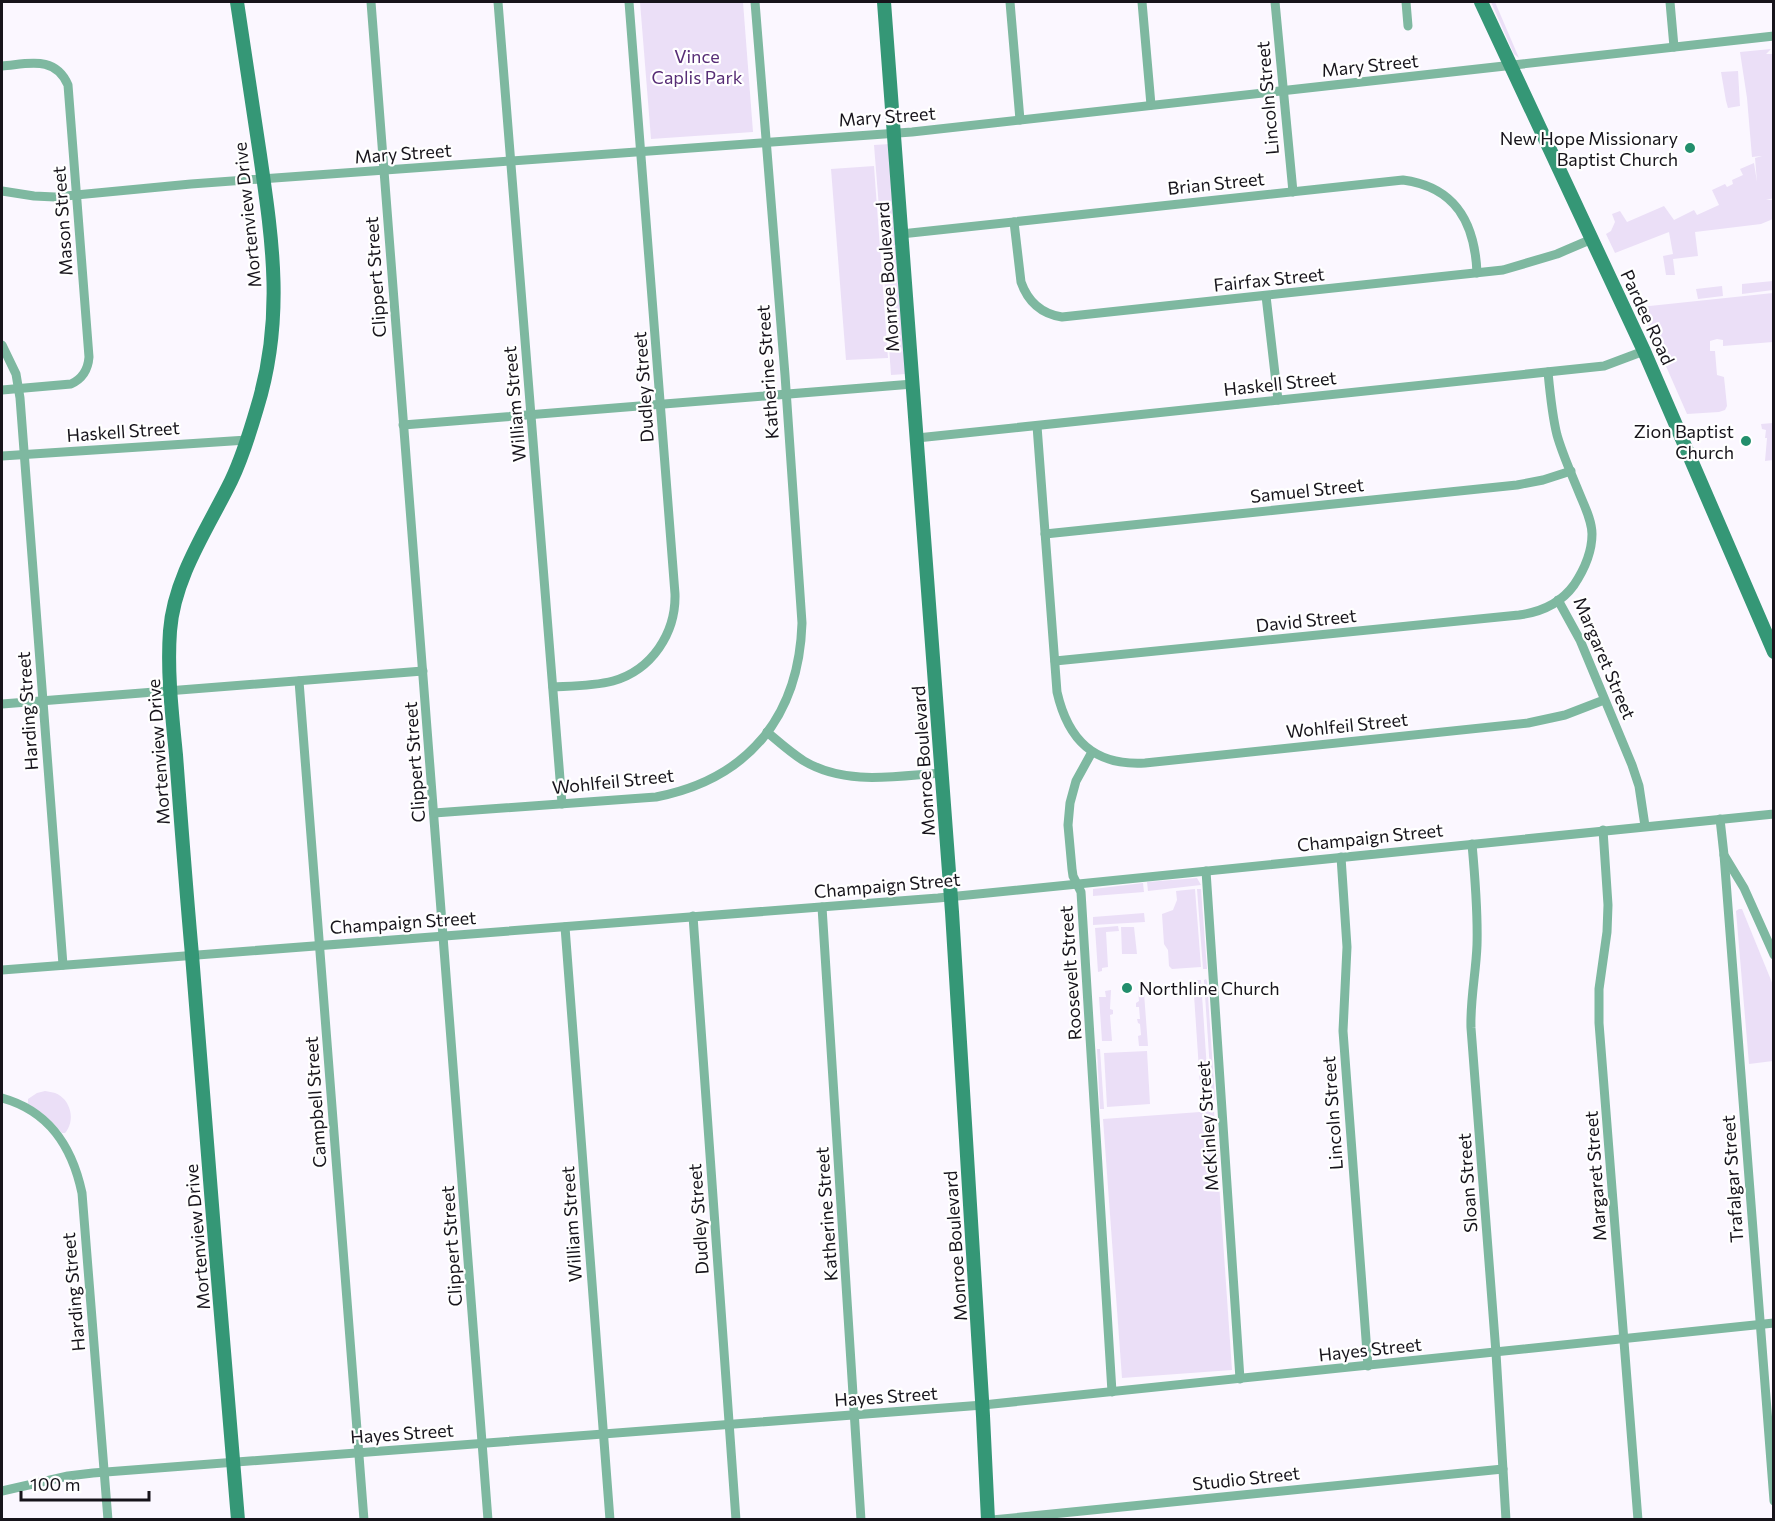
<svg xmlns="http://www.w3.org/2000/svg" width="1775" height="1521" font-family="Commissioner,sans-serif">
  <rect width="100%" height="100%" fill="#fbf7ff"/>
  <!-- green -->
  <g fill="#ebdff7">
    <path d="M640,2H743L753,132L651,139Z"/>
    <path d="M1491,2H1495L1519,58L1514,54Z"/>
    <path d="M1771,49L1766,54H1773L1774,152L1771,154L1773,153L1774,198L1766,200H1773V219L1761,224L1695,232L1698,256L1673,259L1675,275H1666L1663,256L1673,254L1669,232L1615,253L1606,234L1611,231L1615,222L1612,214L1620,211L1627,222L1664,206L1674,220L1694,210L1697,215L1719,205L1712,190L1725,184L1727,187L1733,184L1732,180L1743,175L1740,169L1754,163L1757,182L1755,158L1762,156L1752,157L1747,98L1740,52Z"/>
    <path d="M1738,71L1740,106L1728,108L1726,101L1721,72Z"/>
    <path d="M890,144L897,245L882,246L874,145Z"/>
    <path d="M874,166L888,358L846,360L831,169Z"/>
    <path d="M882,247H897L906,374L891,375Z"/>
    <path d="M1773,281V290L1742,294V284Z"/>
    <path d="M1722,286L1723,296L1698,299L1696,289Z"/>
    <path d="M1773,293V342L1723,346V340L1717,339L1710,341V351H1715L1717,375L1724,377L1727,406L1725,410L1719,412L1687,414L1640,307Z"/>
    <path d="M1773,423V460L1765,461L1767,438H1765L1766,430L1762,429L1761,424Z"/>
    <path d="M1197,878L1201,885L1148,891L1147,882Z"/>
    <path d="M1143,883L1144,892L1093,896V889Z"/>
    <path d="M1195,889L1201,967L1172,969L1169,966L1168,950L1164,944L1162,914L1173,910L1177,900L1176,891Z"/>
    <path d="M1197,889H1201L1207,969H1203Z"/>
    <path d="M1739,909H1742L1773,985V1061L1749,1064L1736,911Z"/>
    <path d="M1144,913L1145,922L1093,925V917Z"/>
    <path d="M1118,926L1119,931L1106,932L1108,967L1102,968V971L1098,972L1095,928Z"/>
    <path d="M1121,927H1134L1137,954H1122Z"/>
    <path d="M1206,979L1207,981L1215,1098L1214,1100H1212L1204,980Z"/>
    <path d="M1193,980H1201L1209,1100H1201Z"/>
    <path d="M1111,990L1110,1009L1113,1010V1014L1110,1015L1112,1041H1102L1099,997H1106L1105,991Z"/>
    <path d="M1138,991L1144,993L1148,1046H1139L1138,1036L1141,1035L1140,1024L1138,1023L1137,1019H1140L1139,1007H1136V1003L1139,1001Z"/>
    <path d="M1097,1049H1100L1104,1109H1100Z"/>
    <path d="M1147,1051L1150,1104L1107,1107L1104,1053Z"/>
    <path d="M45,1091C49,1092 52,1092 55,1093C71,1099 76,1121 65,1133H62L52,1122L28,1104V1099L37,1093Z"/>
    <path d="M1214,1111L1232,1370L1122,1378L1103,1119Z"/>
  </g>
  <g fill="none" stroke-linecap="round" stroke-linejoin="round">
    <!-- street -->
    <g stroke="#7eb8a0" stroke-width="9">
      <path d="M371,2L488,1520"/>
      <path d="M498,2L562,804"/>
      <path d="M1010,2L1020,120"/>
      <path d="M1142,2L1151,105"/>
      <path d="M1275,2L1293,192"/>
      <path d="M1406,2L1408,26"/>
      <path d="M1670,2L1674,47"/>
      <path d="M2,66C28,64 55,55 68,85L89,357C88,370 82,379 71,384L2,390"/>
      <path d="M2,191L34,196L55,197L191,184L912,132L1774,36"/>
      <path d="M1014,222L1021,282C1028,302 1042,314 1062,317L1503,270L1557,254L1592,239"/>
      <path d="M901,234L1403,180C1456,187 1475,223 1477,273"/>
      <path d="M1266,296L1278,400"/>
      <path d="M2,345L16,374L20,398L63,965"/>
      <path d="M403,425L913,384"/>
      <path d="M1037,426L1057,692C1068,740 1094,766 1145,763L1528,723L1565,715L1604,700"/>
      <path d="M917,438L1604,366L1644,351"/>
      <path d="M2,456L247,440"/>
      <path d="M1045,534L1517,485L1543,480L1571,471"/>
      <path d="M1558,600L1580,640L1632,765L1639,786L1645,826"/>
      <path d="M1055,661L1519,615C1541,612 1561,603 1574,585C1584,570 1592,552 1592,534C1592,521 1585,507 1580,495C1572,475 1563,456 1557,435C1552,415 1550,393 1548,372"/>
      <path d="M299,681L364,1520"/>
      <path d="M553,687C573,686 594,686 613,681C652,670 676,633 675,594L629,2"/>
      <path d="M2,704L423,671"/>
      <path d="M767,732C779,742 791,753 804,761C846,786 896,776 942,773"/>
      <path d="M1092,752L1076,781L1070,803L1068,825L1072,869L1073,876L1081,892L1112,1392"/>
      <path d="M434,813L656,797C748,779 799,717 802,623L785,375L755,2"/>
      <path d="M1720,819L1724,855L1744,888L1774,955"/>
      <path d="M1603,830L1608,905L1607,932L1599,989V1023L1638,1520"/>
      <path d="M1472,844C1475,877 1478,911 1477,945C1476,973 1470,1000 1471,1028L1496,1353L1506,1520"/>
      <path d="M1724,855L1774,1501"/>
      <path d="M1341,857L1347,947L1343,1031L1368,1366"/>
      <path d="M1206,871L1240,1379"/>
      <path d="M822,907L861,1520"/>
      <path d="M693,916L736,1520"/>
      <path d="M565,927L610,1520"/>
      <path d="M2,970L938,898L1774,814"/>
      <path d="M2,1098C49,1111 72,1146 82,1193L108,1520"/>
      <path d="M2,1491L68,1476L93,1473L983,1405L1774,1323"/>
      <path d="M992,1520L1503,1469"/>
    </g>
    <!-- secondary -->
    <g stroke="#359776" stroke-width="14">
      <path d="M237,2C245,53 252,104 260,155C273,244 284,320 257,408C250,432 242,458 231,481C208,528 174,577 170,631C167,672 172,714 176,755C181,822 186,889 192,955C208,1143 221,1332 238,1520"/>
      <path d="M884,2L952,912L983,1416L988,1520"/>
      <path d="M1481,2L1644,351L1774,652"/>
    </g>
  </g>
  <!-- markers -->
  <g fill="#228e6c" stroke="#fff" stroke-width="2">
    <circle cx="1690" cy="148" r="6"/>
    <circle cx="1746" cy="441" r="6"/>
    <circle cx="1127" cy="988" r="6"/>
  </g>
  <g text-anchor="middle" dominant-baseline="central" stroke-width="4.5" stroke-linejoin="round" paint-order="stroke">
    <!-- park labels -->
    <g font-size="18" fill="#572d76" stroke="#fff">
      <text x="697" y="56">Vince<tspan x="697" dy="21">Caplis Park</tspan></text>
    </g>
    <!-- street labels -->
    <g font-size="18" fill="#17141b" stroke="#fff">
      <text transform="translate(1370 65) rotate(-6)">Mary Street</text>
      <text transform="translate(1267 98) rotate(-95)">Lincoln Street</text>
      <text transform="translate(887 116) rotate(-4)">Mary Street</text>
      <text transform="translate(403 153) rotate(-4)">Mary Street</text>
      <text transform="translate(1216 183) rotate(-6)">Brian Street</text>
      <text transform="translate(247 215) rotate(-96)">Mortenview Drive</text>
      <text transform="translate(62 221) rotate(-94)">Mason Street</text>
      <text transform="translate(375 277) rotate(-94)">Clippert Street</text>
      <text transform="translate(887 277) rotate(-94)">Monroe Boulevard</text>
      <text transform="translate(1269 279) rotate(-6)">Fairfax Street</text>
      <text transform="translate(1648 317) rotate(65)">Pardee Road</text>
      <text transform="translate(767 372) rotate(-94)">Katherine Street</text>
      <text transform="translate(1280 383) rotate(-6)">Haskell Street</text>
      <text transform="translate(643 387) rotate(-94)">Dudley Street</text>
      <text transform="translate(514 404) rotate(-95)">William Street</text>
      <text transform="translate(123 431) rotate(-4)">Haskell Street</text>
      <text transform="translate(1307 490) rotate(-6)">Samuel Street</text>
      <text transform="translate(1306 620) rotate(-6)">David Street</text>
      <text transform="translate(1605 658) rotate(67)">Margaret Street</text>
      <text transform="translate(27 711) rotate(-94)">Harding Street</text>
      <text transform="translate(1347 725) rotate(-6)">Wohlfeil Street</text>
      <text transform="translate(158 752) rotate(-94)">Mortenview Drive</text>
      <text transform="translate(923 761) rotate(-94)">Monroe Boulevard</text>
      <text transform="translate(414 762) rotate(-94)">Clippert Street</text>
      <text transform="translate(613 781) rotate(-6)">Wohlfeil Street</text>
      <text transform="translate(1370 837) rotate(-6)">Champaign Street</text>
      <text transform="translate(887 885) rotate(-5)">Champaign Street</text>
      <text transform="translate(403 922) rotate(-4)">Champaign Street</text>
      <text transform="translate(1070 973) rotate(-94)">Roosevelt Street</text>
      <text transform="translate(315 1102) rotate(-94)">Campbell Street</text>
      <text transform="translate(1332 1113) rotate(-94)">Lincoln Street</text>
      <text transform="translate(1207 1126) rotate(-94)">McKinley Street</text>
      <text transform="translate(1595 1176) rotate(-94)">Margaret Street</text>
      <text transform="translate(1732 1179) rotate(-94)">Trafalgar Street</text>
      <text transform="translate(1467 1183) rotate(-94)">Sloan Street</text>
      <text transform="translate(826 1214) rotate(-94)">Katherine Street</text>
      <text transform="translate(698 1219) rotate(-94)">Dudley Street</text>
      <text transform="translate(571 1224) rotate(-94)">William Street</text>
      <text transform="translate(197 1237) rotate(-95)">Mortenview Drive</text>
      <text transform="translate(451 1246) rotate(-94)">Clippert Street</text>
      <text transform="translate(955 1246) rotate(-94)">Monroe Boulevard</text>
      <text transform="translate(73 1292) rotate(-95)">Harding Street</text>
      <text transform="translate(1370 1349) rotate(-6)">Hayes Street</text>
      <text transform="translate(886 1396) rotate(-4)">Hayes Street</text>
      <text transform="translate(402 1433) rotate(-4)">Hayes Street</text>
      <text transform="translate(1246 1478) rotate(-6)">Studio Street</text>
    </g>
    <!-- poi labels -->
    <g font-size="18" fill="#17141b" stroke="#fff" text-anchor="end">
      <text x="1678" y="138">New Hope Missionary<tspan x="1678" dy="21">Baptist Church</tspan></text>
      <text x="1734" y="431">Zion Baptist<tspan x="1734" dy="21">Church</tspan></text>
      <text x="1139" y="988" text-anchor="start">Northline Church</text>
    </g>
  </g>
  <!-- border -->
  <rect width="1775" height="1521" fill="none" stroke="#17141b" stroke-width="6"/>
  <!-- scale -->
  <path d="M21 1491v9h128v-9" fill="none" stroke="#17141b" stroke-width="3"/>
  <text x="30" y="1491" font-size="18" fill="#17141b" stroke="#ffffff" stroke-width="4.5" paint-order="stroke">100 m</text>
</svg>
